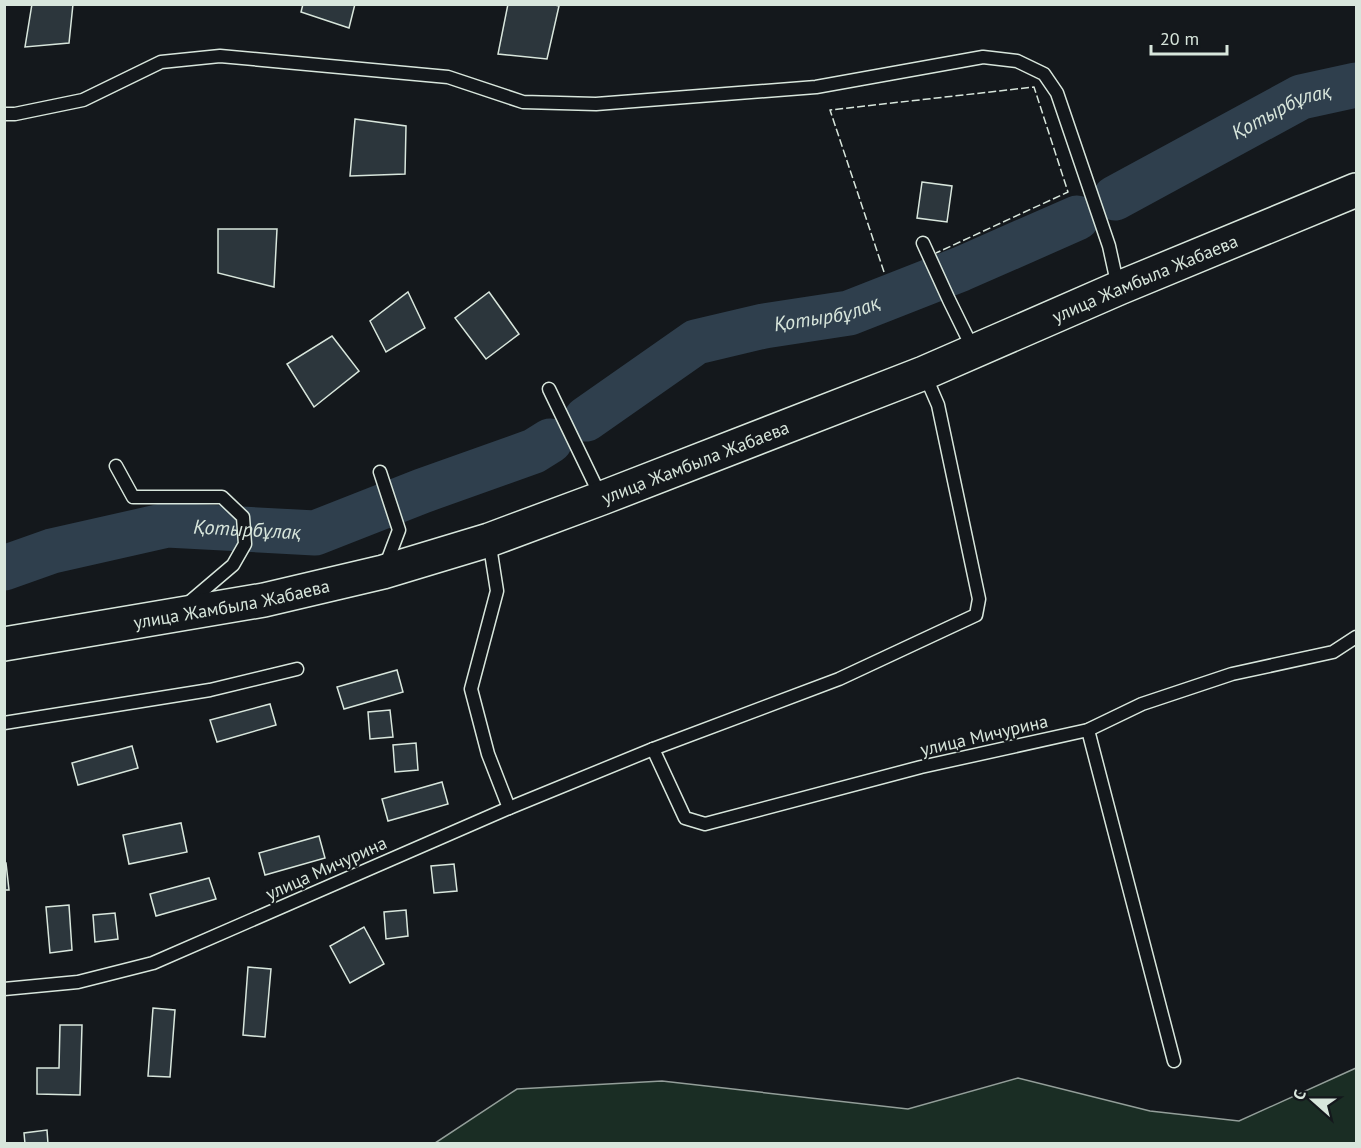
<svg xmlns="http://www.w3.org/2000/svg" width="1361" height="1148" font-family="'PT Sans',sans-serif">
  <rect width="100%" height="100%" fill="#14181c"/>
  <!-- green -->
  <path fill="#1a2d24" stroke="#939e99" stroke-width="1.5" d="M1356,1068V1143H435L517,1089L662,1081L908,1109L1018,1078L1150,1111L1239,1121Z"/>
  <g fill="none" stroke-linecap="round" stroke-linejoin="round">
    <!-- river -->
    <g stroke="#2f3f4d" stroke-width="45">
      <path id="s1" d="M1115,198L1301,97L1356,85"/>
      <path id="s2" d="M586,419L696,342L764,326L849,313L961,269L1077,218"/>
      <path id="s3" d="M4,568L52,551L167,525L315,533L422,491L534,451L550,441"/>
    </g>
  </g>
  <!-- building -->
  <g fill="#2c363c" stroke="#d8e6dc" stroke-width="1.5">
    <path d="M32,4H73L69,43L25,47Z"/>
    <path d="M303,4H355L349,28L301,12Z"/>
    <path d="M508,4H551L559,6L547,59L498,54Z"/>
    <path d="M355,119L406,126L405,174L350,176Z"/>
    <path d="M922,182L952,186L947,222L917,218Z"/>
    <path d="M218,229H277L274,287L218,273Z"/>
    <path d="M408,292L425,328L386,352L370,321Z"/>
    <path d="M489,292L519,334L486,359L455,318Z"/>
    <path d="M332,336L359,371L314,407L287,364Z"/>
    <path d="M397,670L403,692L344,709L337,687Z"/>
    <path d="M270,704L276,725L217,742L210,720Z"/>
    <path d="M390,710L393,737L370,739L368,712Z"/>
    <path d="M416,743L418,770L395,772L393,745Z"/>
    <path d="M132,746L138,768L78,785L72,763Z"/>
    <path d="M442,782L448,804L388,821L382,799Z"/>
    <path d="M181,823L187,852L129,864L123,835Z"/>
    <path d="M319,836L325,858L265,875L259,853Z"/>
    <path d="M4,863H6L9,890H4Z"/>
    <path d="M454,864L457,891L434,893L431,866Z"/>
    <path d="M209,878L216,899L156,916L150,894Z"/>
    <path d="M69,905L72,950L50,953L46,907Z"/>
    <path d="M406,910L408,936L386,939L384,912Z"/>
    <path d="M115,913L118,939L95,942L93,915Z"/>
    <path d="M364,927L384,964L350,983L330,946Z"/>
    <path d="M248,967L271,969L265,1037L243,1035Z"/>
    <path d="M153,1008L175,1010L170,1077L148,1076Z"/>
    <path d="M60,1025H82L80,1095L37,1094V1068H59Z"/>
    <path d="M47,1130L48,1144H25L24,1133Z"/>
  </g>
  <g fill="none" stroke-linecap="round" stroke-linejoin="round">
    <defs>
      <g id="lane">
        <path d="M4,114H15L83,100L161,62L220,56L448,77L523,102L596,104L816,87L983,57L1017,61L1044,74L1057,93L1109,246L1118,287"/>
        <path d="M923,243L949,300L974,351"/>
        <path d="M549,389L601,497"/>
        <path d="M116,466L133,497H222L243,517L245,544L233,565L186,605"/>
        <path d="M380,472L399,530L385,567"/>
        <path d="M489,540L497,591L471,689L488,754L509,808"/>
        <path d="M4,723L210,690L297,669"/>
        <path d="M1088,730L1174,1061"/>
        <path d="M653,749L685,818L705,824L921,767L1088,730L1142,704L1232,674L1333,652L1356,637"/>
        <path d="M4,989L78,982L153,963L509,808L653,749L839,679L976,615L979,599L938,405L925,375"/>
      </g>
      <g id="secondary">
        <path id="s4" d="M4,644L264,600L383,572L489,540L602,498L924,373L1119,288L1356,190"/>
      </g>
    </defs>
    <!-- lane casing -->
    <use href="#lane" stroke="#d8e6dc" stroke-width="15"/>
    <!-- secondary casing -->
    <use href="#secondary" stroke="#d8e6dc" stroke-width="36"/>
    <!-- lane -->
    <use href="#lane" stroke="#14181c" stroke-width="12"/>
    <!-- secondary -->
    <use href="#secondary" stroke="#14181c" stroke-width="33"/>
    <!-- fence -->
    <path stroke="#d8e6dc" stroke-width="1.5" stroke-dasharray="8 3" stroke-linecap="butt" d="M884,272L830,110L1034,87L1068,192L936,253"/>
  </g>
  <g text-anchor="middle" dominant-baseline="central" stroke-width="4.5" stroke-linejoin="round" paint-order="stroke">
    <!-- street labels -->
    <g font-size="18" fill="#d8e6dc" stroke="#14181c">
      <text stroke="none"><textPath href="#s4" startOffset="1203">улица Жамбыла Жабаева</textPath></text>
      <text stroke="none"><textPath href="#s4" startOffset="717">улица Жамбыла Жабаева</textPath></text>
      <text stroke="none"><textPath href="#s4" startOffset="231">улица Жамбыла Жабаева</textPath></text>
      <text transform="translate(984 735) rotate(-13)">улица Мичурина</text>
      <text transform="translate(326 868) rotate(-24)">улица Мичурина</text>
    </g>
    <!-- water labels -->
    <g font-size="20" font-style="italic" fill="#d8e6dc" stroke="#14181c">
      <text stroke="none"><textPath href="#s1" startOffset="188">Қотырбұлақ</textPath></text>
      <text stroke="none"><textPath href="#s2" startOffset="268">Қотырбұлақ</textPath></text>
      <text stroke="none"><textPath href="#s3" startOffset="249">Қотырбұлақ</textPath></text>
    </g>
  </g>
  <!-- border -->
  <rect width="1361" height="1148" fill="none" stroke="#d8e6dc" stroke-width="12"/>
  <!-- north arrow -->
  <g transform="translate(1313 1100) rotate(291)" stroke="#14181c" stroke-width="4.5" paint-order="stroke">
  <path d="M0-4.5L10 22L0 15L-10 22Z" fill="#d8e6dc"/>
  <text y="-9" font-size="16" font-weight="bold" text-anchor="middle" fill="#d8e6dc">С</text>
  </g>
  <!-- scale -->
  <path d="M1151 45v9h76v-9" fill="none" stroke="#d8e6dc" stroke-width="3"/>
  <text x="1160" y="45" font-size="18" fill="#d8e6dc" stroke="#14181c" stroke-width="4.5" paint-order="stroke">20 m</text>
</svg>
